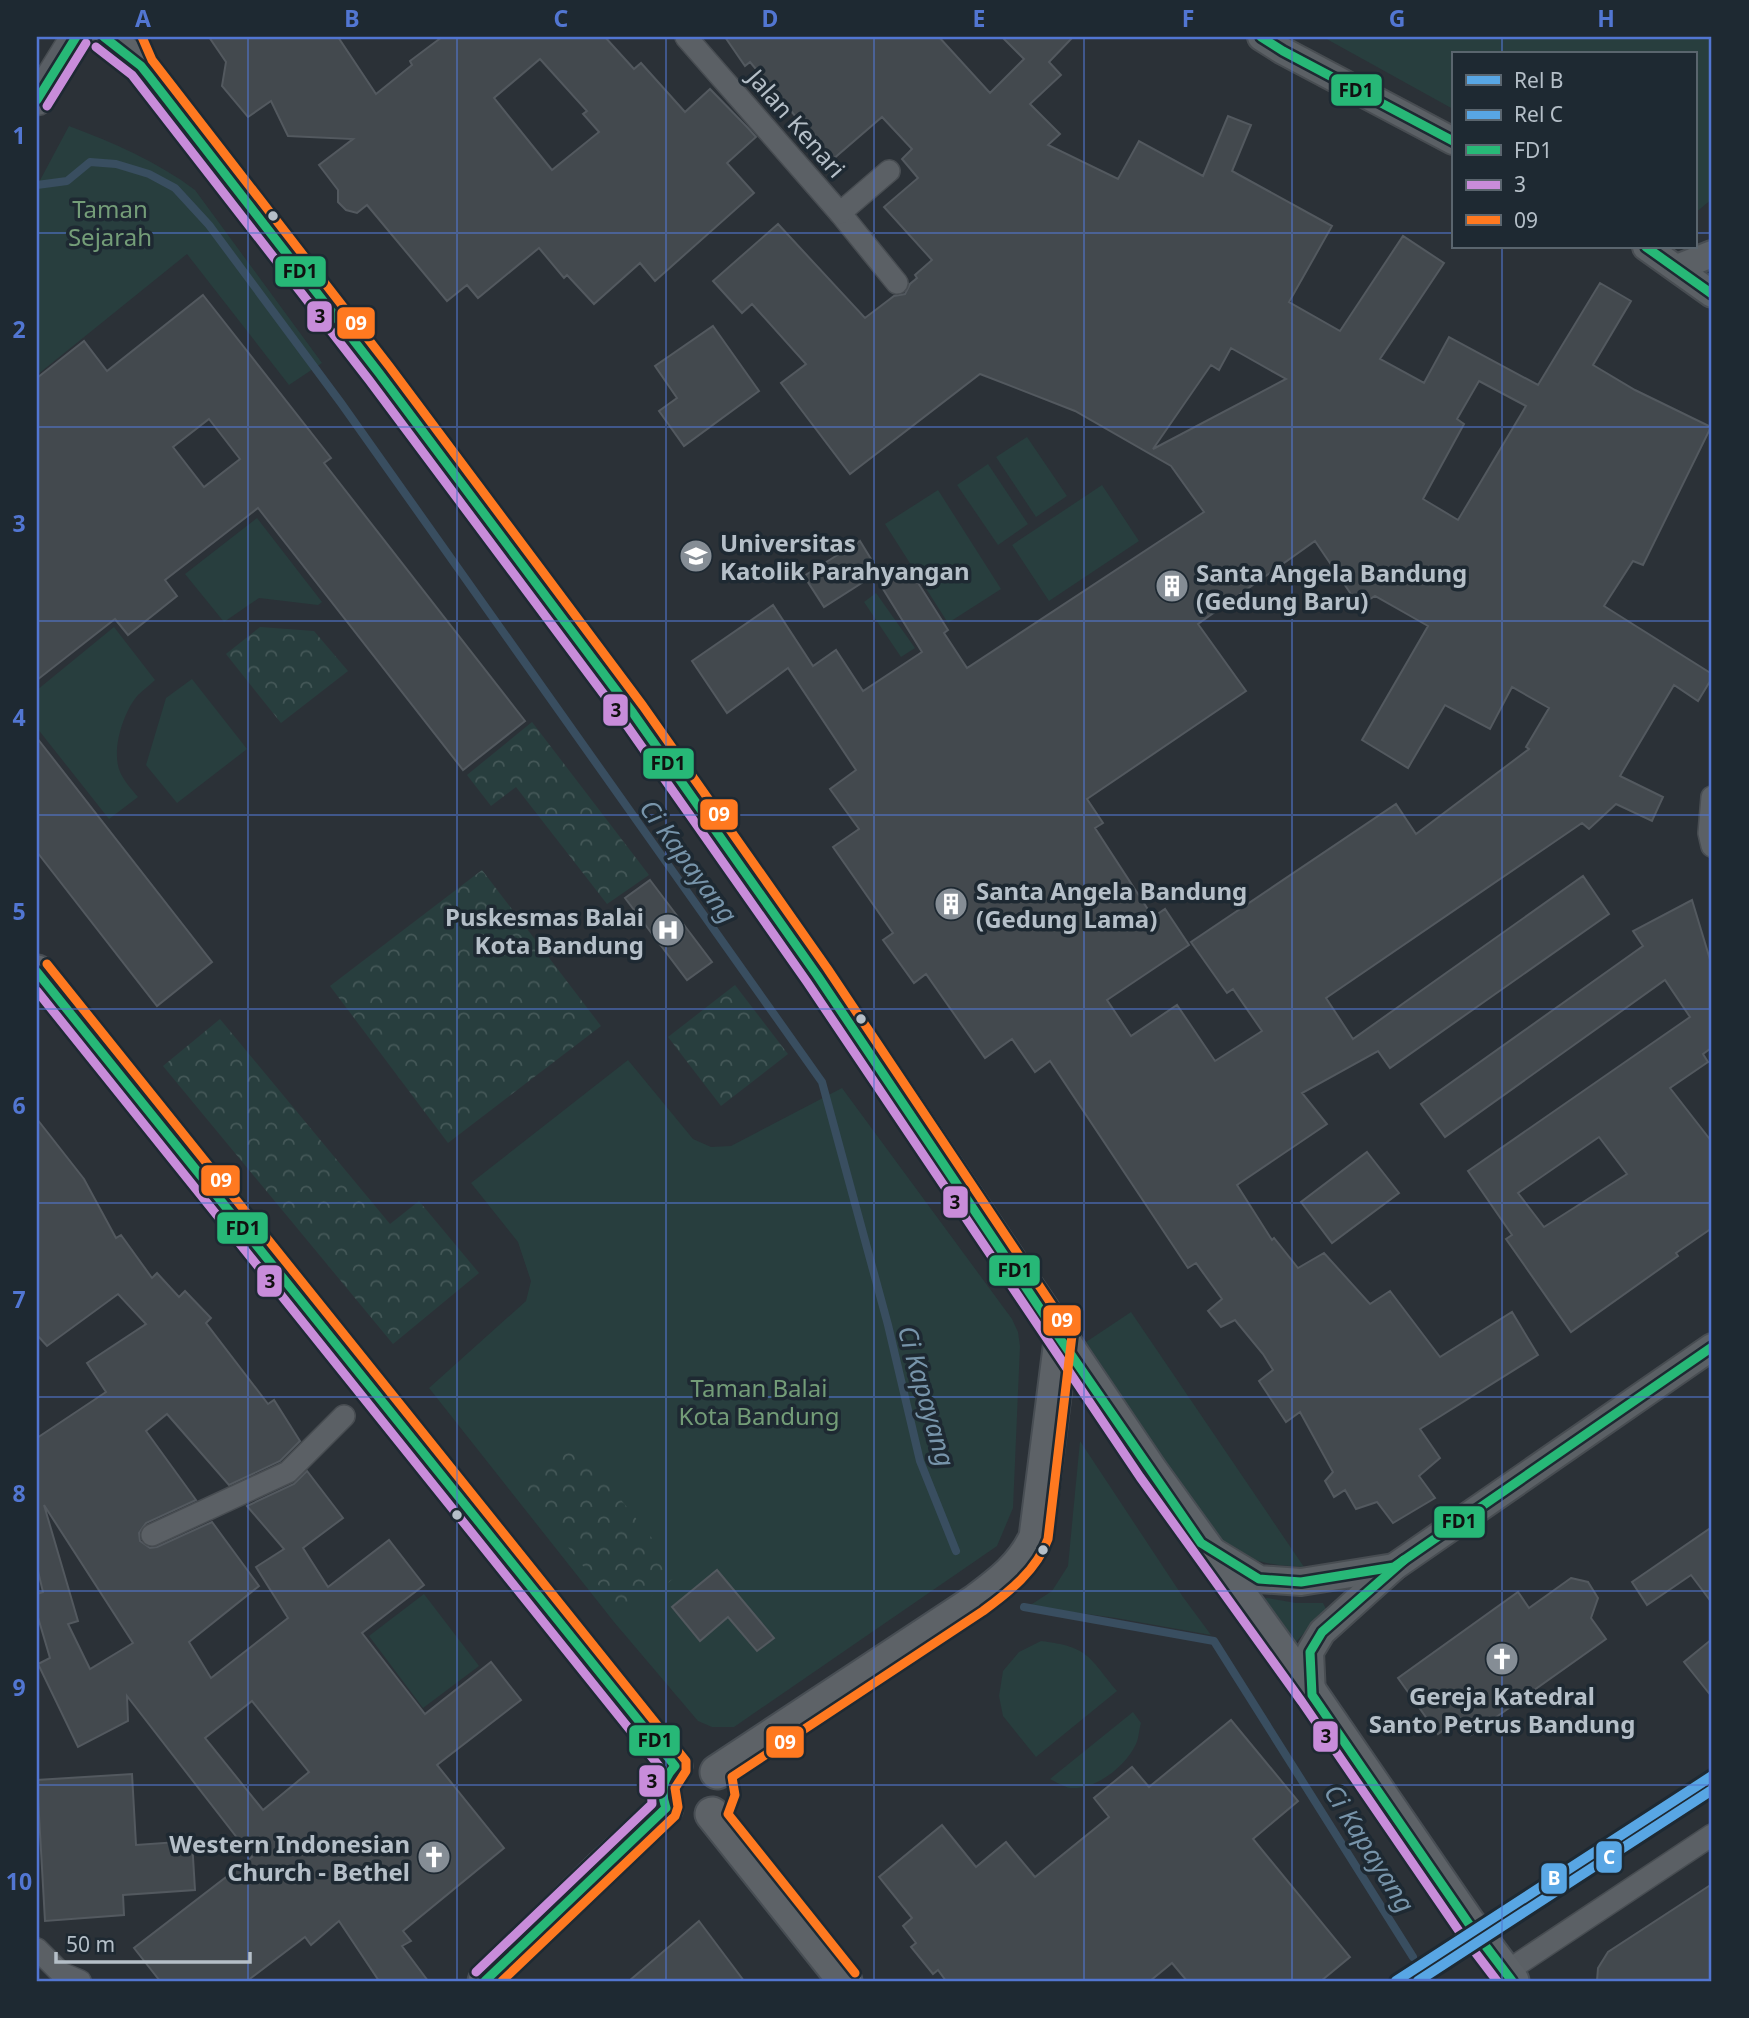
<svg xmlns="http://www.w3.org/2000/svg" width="1749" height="2018" font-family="'Noto Sans',sans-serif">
  <defs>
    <pattern id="forest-crowns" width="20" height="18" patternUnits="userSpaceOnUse" patternTransform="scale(1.75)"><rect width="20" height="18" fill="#283e3e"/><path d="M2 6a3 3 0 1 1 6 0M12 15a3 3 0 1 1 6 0" fill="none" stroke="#455858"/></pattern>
  </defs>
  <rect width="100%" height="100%" fill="#2b3137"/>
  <!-- green -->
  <g fill="#283e3e">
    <path d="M1323,37H1712V199L1695,213V54H1453V109Z"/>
    <path d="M69,126C114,143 156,161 195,190L322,363L289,385L187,254L37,375V186Z"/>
    <path d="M1027,437L1067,496L1036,517L996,457Z"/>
    <path d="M988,464L1028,524L998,545L957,485Z"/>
    <path d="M1102,485L1139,541L1049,601L1012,545Z"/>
    <path d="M938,490L1001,589L948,623L885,524Z"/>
    <path d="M257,518L322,602L318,605L259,598L224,622L185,574Z"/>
    <path d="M876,593L915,648L901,657L864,602Z"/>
    <path d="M114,627L155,680C150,685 143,690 138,695C123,712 110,753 121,774C125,782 132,790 138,797L109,819L37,728V690Z"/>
    <path d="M192,679L247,749L177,803L146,765L166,698Z"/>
    <path d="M628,1060L693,1139L711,1147L731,1146L842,1088L1012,1319L1018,1332L1020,1346L1013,1508L997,1546L734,1727H712L698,1721L614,1622L429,1388L526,1301L531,1281L518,1242L471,1183Z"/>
    <path d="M1131,1312L1304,1567C1277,1566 1246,1562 1224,1544C1216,1537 1209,1526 1202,1518L1086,1342Z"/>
    <path d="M1080,1441L1183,1597L1211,1635L1116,1618L1029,1606L1052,1591L1068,1566Z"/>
    <path d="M424,1594L479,1666L423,1708L369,1636Z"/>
    <path d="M1267,1598L1296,1603H1323L1326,1609L1294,1644L1263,1599Z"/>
    <path d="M1041,1641C1089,1647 1088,1656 1117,1691L1036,1757L1003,1716L999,1696L1003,1671L1019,1652Z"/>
    <path d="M1133,1712L1141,1723C1139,1729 1139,1738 1136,1744C1126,1766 1096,1790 1070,1788C1064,1787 1056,1782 1050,1779Z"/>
  </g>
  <!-- forest -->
  <g fill="url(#forest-crowns)">
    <path d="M260,627L314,631L348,671L281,723L226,654Z"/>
    <path d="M532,722L649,875L607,904L516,787L491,806L467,775Z"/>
    <path d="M482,870L601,1026L448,1143L330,986Z"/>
    <path d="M735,985L788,1054L721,1106L668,1037Z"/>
    <path d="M220,1019L390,1224L419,1201L479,1273L393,1344L163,1066Z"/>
    <path d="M572,1439L680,1573L625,1618L517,1484Z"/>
  </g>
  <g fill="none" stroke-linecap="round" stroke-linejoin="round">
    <!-- stream -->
    <g stroke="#394e60" stroke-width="8">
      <path d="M37,185L67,181L90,162L116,164L149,174L175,188L209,225L341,403L822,1082L888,1325L920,1461L956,1551"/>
      <path d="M1024,1607L1214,1641L1413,1957"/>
    </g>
  </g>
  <!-- building -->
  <g fill="#43494e" stroke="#53595f" stroke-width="2" fill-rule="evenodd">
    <path d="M209,37H338L376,94L412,65L410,61L442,37H605L634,69L641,63L685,112L710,89L748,128L756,137L727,163L754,193L655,281L640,263L594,304L567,275L564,278L539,248L478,298L467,285L447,301L367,205L357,213L346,210L338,202V190L319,165L353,139L288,136L271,101L248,117L222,86L226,62ZM540,59L587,111L583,114L599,132L552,170L494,98Z"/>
    <path d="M725,37H939L990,93L1024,59L1002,37H1073L1049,62L1061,75L1030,104L1060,134L1048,145L1118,179L1139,141L1203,176L1228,116L1251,125L1232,171L1332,226L1289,302L1340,331L1403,236L1444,263L1380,359L1424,383L1449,337L1538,385L1600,283L1631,301L1593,365L1635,390L1711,427L1643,565L1633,561L1604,606L1712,674V678L1698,701L1674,685L1620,776L1663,797L1652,821L1616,804L1589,829L1582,823L1326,998L1353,1039L1583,876L1609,914L1390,1068L1378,1051L1302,1093L1327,1124L1237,1185L1272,1240L1274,1238L1298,1268L1324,1253L1370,1304L1390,1291L1440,1357L1512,1312L1538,1355L1420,1429L1440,1458L1419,1476L1435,1498L1393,1523L1377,1502L1356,1509L1345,1490L1334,1497L1325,1481L1333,1472L1300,1412L1286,1422L1259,1381L1273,1370L1263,1354L1235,1320L1221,1327L1208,1311L1222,1299L1196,1263L1188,1268L1050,1061L1035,1072L1012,1039L985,1058L926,974L914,983L883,940L893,933L833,847L859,829L830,789L856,770L788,668L727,713L692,661L773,605L813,666L836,650L863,691L922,652L880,584L908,567L948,630L944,633L967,668L1204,512L1171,466L1075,411L980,374L850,474L781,383L806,364L752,304L742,313L713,281L778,224L865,318L894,296L905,294L910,284L917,278L915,275L932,260L884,207L918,178L902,159L912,149L882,117L832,160L750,62L745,66ZM1231,348L1286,379L1153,449L1211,365L1219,370ZM1479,381L1526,406L1458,520L1423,499L1464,424L1457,419ZM1315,541L1359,606L1375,596L1428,626L1362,740L1408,768L1445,705L1490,729L1512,687L1549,708L1526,747L1529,749L1416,834L1396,804L1191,942L1227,993L1233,989L1262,1031L1215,1061L1177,1005L1131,1036L1107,1000L1189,945L1165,909L1153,917L1095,828L1103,823L1087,799L1246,691L1198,624Z"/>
    <path d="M203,295L331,458L324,463L525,721L463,770L258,508L165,580L177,596L128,635L115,619L37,680V378L84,341L107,371ZM209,419L240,459L204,487L173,447Z"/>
    <path d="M713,326L759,391L684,446L659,411L677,398L655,366Z"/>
    <path d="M860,541L879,572L824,607L804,576Z"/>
    <path d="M37,738L212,962L157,1006L37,852Z"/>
    <path d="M650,880L712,962L687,980L625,898Z"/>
    <path d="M1692,900L1712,966V1052L1710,1049L1703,1054L1708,1062L1670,1088L1712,1142V1228L1676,1253L1678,1256L1571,1332L1506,1239L1512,1235L1468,1171L1690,1017L1665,980L1445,1137L1421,1104L1643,946L1633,931ZM1599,1137L1627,1174L1544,1227L1518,1193Z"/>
    <path d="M37,1119L84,1179L116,1238L121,1235L152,1278L157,1273L179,1297L185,1291L211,1318L206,1323L268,1404L274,1400L300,1441L280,1461L229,1485L167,1414L146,1431L196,1500L146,1523L139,1533L140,1541L150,1548L157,1547L212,1522L259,1586L189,1642L211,1678L288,1618L256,1567L284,1549L247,1506L294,1484L307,1471L343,1518L303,1548L328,1587L389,1540L424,1585L362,1633L425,1714L491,1662L521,1700L437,1765L504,1848L403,1931L411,1941L402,1946L428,1981H379L339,1921L311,1945L305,1937L247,1981H160L134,1948L252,1857L127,1696L128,1721L78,1747L38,1664L50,1658L37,1614V1594L43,1592L37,1567V1438L106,1392L87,1363L146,1324L118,1294L47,1346L37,1335ZM44,1505L133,1643L90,1669L68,1624L78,1621ZM252,1701L309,1772L263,1810L205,1738Z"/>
    <path d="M1367,1152L1399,1193L1332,1243L1301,1202Z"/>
    <path d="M1712,1527V1603L1691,1575L1647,1605L1632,1582Z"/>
    <path d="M717,1570L774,1638L757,1651L728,1617L700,1641L672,1607Z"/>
    <path d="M1571,1578L1588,1582L1598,1598L1591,1618L1606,1639L1471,1735L1460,1718L1438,1734L1398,1678L1518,1592L1529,1608Z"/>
    <path d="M1712,1639V1697L1684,1662Z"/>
    <path d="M1231,1720L1298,1801L1253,1839L1350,1957L1321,1981H1187L1172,1963L1150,1981H946L938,1970L933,1974L911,1947L916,1943L903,1926L912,1918L879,1877L942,1825L976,1867L1006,1842L1035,1877L1109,1817L1094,1798L1132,1767L1149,1787Z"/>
    <path d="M132,1774L136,1845L192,1841L195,1890L123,1895L124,1915L45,1921L37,1780Z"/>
    <path d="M1712,1884V1981H1597L1598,1968L1608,1952Z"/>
    <path d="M699,1921L744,1981H629Z"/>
  </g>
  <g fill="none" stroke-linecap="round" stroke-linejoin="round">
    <defs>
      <g id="minor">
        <path d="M686,37L840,213L897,283"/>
        <path d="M840,213L889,171"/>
        <path d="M1712,797L1709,833L1712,846"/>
        <path d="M152,1535L288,1472L344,1416"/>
        <path d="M37,1949L61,1973L80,1981"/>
        <path d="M1506,1972L1712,1835"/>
      </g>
      <g id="tertiary">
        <path d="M1261,37L1283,51L1453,141"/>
        <path d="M1646,247L1712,294"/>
        <path d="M1677,268L1712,254"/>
        <path d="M1211,1550L1259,1579L1301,1582L1394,1567"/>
        <path d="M1312,1695L1310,1652L1322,1632L1394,1567L1712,1347"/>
      </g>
      <path id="secondary" d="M37,100L76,37"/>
      <g id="primary">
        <path d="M104,37L141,66L149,76L379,373L633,713L817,975L1150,1470L1312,1695L1469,1924L1512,1981"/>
        <path d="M37,972L675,1766"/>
        <path d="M717,1772L976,1601C1000,1583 1023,1566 1036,1537L1061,1340"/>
        <path d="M712,1814L845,1981"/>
        <path d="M485,1981L603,1866L666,1808"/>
      </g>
    </defs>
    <!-- minor casing -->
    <use href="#minor" stroke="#484d52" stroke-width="24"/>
    <!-- tertiary casing -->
    <use href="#tertiary" stroke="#484d52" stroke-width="30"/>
    <!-- secondary casing -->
    <use href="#secondary" stroke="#484d52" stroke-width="33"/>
    <!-- primary casing -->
    <use href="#primary" stroke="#484e54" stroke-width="37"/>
    <!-- minor -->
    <use href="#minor" stroke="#5b6065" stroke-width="21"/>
    <!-- tertiary -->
    <use href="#tertiary" stroke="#5b6065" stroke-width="26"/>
    <!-- secondary -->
    <use href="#secondary" stroke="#595e64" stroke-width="30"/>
    <!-- primary -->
    <use href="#primary" stroke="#5d6267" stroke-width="33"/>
    <defs>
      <g id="bus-1">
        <path d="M104,37L141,66L149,76L379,373L633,713L817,975L1061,1340L1201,1543L1259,1579L1301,1582L1394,1567L1712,1347"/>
        <path d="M1261,37L1283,51L1453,141"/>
        <path d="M37,100L76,37"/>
        <path d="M1646,247L1712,294"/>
        <path d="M37,972L675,1766C663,1779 660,1791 666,1808L485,1981"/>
        <path d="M1404,1560L1322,1632L1310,1652L1312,1695L1469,1924L1512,1981"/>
      </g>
      <g id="bus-2">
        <path d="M96,47L132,75L139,84L369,380L623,720L807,982L1140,1477L1302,1702L1459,1931L1497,1981"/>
        <path d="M47,106L86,43"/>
        <path d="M37,991L659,1766L651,1783L652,1804L476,1972"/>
      </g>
      <g id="bus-3">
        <path d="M142,37L152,60L389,366L643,706L827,968L1072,1335L1048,1539C1037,1570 1009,1592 983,1611L732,1777L735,1795L728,1814L855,1973"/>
        <path d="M47,964L686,1761V1771L675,1788L678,1807L675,1816L502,1981"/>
      </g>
    </defs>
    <!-- bus-1 casing -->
    <use href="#bus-1" stroke="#1e2932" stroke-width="14"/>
    <!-- bus-2 casing -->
    <use href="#bus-2" stroke="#1e2932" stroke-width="14"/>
    <!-- bus-3 casing -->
    <use href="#bus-3" stroke="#1e2932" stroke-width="14"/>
    <!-- bus-1 -->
    <use href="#bus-1" stroke="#27b877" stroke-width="9"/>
    <!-- bus-2 -->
    <use href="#bus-2" stroke="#c88cda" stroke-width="9"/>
    <!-- bus-3 -->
    <use href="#bus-3" stroke="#ff7920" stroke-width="9"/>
    <defs>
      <path id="rail-1" d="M1396,1981L1712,1776"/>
      <path id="rail-2" d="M1418,1981L1712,1790"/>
    </defs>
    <!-- rail-1 casing -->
    <use href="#rail-1" stroke="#1e2932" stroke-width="16"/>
    <!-- rail-2 casing -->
    <use href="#rail-2" stroke="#1e2932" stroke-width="16"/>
    <!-- rail-1 -->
    <use href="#rail-1" stroke="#58a6e4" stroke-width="10"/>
    <!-- rail-2 -->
    <use href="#rail-2" stroke="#58a6e4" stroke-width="10"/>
  </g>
  <!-- grid -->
  <path fill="none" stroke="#5276d2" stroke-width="2" stroke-opacity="0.55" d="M248,37V1981M457,37V1981M666,37V1981M874,37V1981M1084,37V1981M1292,37V1981M1502,37V54M37,233H1453M1695,233H1712M1502,247V1981M37,427H1712M37,621H1712M37,815H1712M37,1009H1712M37,1203H1712M37,1397H1712M37,1591H1712M37,1785H1712"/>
  <!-- icons -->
  <defs>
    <symbol id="university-disc" viewBox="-11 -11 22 22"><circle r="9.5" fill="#858d95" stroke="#1e2932"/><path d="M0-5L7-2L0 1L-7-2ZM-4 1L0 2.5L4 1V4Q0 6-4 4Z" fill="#fff"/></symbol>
    <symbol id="building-disc" viewBox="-11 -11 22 22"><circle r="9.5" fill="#858d95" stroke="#1e2932"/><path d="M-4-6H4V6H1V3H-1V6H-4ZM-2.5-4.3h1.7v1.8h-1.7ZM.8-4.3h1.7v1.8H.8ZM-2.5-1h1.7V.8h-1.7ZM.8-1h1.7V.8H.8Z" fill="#fff"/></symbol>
    <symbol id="hospital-disc" viewBox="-11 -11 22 22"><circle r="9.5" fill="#858d95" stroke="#1e2932"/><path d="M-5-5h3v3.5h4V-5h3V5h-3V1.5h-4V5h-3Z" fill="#fff"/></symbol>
    <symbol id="church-disc" viewBox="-11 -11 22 22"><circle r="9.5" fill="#858d95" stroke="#1e2932"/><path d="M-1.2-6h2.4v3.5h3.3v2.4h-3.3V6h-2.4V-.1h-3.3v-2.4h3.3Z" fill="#fff"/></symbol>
  </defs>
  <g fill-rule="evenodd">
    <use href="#university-disc" x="677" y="537" width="38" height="38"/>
    <use href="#building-disc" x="1153" y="567" width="38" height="38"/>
    <use href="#building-disc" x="932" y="885" width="38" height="38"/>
    <use href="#hospital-disc" x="649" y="911" width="38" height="38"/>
    <use href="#church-disc" x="1483" y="1640" width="38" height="38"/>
    <use href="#church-disc" x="415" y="1838" width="38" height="38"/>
  </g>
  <!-- markers -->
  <g fill="#b5bfc8" stroke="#1e2932" stroke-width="2.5">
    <circle cx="273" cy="216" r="6"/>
    <circle cx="861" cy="1019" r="6"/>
    <circle cx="457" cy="1515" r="6"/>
    <circle cx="1043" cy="1550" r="6"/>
  </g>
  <g text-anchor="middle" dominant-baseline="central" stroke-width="7" stroke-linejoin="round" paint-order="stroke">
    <!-- street labels -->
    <g font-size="24" fill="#b5bfc8" stroke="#1e2932">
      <text transform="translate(797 123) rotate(49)">Jalan Kenari</text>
    </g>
    <!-- park labels -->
    <g font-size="24" fill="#749d78" stroke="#1e2932">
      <text x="110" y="208">Taman<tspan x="110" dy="28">Sejarah</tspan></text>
      <text x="759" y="1387">Taman Balai<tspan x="759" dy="28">Kota Bandung</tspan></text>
    </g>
    <!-- poi labels -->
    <g font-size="24" font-weight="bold" fill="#b5bfc8" stroke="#1e2932" text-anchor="start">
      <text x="720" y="542">Universitas<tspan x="720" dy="28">Katolik Parahyangan</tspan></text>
      <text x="1196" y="572">Santa Angela Bandung<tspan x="1196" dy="28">(Gedung Baru)</tspan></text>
      <text x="976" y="890">Santa Angela Bandung<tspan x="976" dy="28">(Gedung Lama)</tspan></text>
      <text x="644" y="916" text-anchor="end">Puskesmas Balai<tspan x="644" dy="28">Kota Bandung</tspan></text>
      <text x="1502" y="1695" text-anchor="middle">Gereja Katedral<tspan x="1502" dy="28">Santo Petrus Bandung</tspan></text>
      <text x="410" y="1843" text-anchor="end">Western Indonesian<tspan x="410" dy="28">Church - Bethel</tspan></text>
    </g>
    <!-- water labels -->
    <g font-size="26" font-style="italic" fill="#7794aa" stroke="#1e2932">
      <text transform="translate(689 861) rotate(54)">Ci Kapayang</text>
      <text transform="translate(927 1396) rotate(74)">Ci Kapayang</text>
      <text transform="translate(1370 1848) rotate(58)">Ci Kapayang</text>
    </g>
  </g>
  <g stroke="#1e2932" stroke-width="2.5">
    <rect x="1330" y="73" width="53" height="34" rx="7" fill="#27b877"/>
    <rect x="274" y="255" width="53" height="33" rx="7" fill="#27b877"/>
    <rect x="306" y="300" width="27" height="33" rx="7" fill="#c88cda"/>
    <rect x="336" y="306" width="40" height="34" rx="7" fill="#ff7920"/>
    <rect x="602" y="693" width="27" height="34" rx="7" fill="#c88cda"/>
    <rect x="642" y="747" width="53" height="33" rx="7" fill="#27b877"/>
    <rect x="699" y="798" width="40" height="33" rx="7" fill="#ff7920"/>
    <rect x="200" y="1164" width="41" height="33" rx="7" fill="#ff7920"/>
    <rect x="942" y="1185" width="27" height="34" rx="7" fill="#c88cda"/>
    <rect x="216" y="1211" width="53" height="34" rx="7" fill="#27b877"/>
    <rect x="988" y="1254" width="53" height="33" rx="7" fill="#27b877"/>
    <rect x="256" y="1264" width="27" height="34" rx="7" fill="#c88cda"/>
    <rect x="1042" y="1304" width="40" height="33" rx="7" fill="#ff7920"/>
    <rect x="1433" y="1505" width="53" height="34" rx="7" fill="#27b877"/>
    <rect x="1312" y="1720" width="27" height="33" rx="7" fill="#c88cda"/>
    <rect x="628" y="1724" width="53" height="33" rx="7" fill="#27b877"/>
    <rect x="765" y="1725" width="40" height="34" rx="7" fill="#ff7920"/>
    <rect x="638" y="1764" width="28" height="34" rx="7" fill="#c88cda"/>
    <rect x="1595" y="1840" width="28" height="34" rx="7" fill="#58a6e4"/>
    <rect x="1540" y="1862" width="28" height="33" rx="7" fill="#58a6e4"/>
  </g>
  <g font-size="19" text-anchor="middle" font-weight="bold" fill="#fff">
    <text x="356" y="330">09</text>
    <text x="719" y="821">09</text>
    <text x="221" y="1187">09</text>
    <text x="1062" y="1327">09</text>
    <text x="785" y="1749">09</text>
    <text x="1609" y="1864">C</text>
    <text x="1554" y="1885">B</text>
  </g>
  <g font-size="19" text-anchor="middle" font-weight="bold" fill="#111">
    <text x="1356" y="97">FD1</text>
    <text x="300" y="278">FD1</text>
    <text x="320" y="323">3</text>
    <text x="616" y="717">3</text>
    <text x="668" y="770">FD1</text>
    <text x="955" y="1209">3</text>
    <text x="243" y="1235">FD1</text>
    <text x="1015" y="1277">FD1</text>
    <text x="270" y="1288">3</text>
    <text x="1459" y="1528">FD1</text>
    <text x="1326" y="1743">3</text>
    <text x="655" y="1747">FD1</text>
    <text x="652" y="1788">3</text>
  </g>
  <!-- border -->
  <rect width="1749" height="2018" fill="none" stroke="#1e2932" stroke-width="77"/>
  <!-- legend -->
  <rect x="1452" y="52" width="245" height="196" fill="#1e2932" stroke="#5a656e" stroke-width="2"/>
  <rect x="1466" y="75" width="35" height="10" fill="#58a6e4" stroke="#5a656e" stroke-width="2"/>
  <text x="1514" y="88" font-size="21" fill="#b5bfc8">Rel B</text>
  <rect x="1466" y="110" width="35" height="10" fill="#58a6e4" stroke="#5a656e" stroke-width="2"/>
  <text x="1514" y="122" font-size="21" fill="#b5bfc8">Rel C</text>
  <rect x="1466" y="145" width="35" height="10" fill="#27b877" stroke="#5a656e" stroke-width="2"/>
  <text x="1514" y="158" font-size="21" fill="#b5bfc8">FD1</text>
  <rect x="1466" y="180" width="35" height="10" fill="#c88cda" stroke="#5a656e" stroke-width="2"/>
  <text x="1514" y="192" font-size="21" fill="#b5bfc8">3</text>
  <rect x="1466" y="215" width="35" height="10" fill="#ff7920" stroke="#5a656e" stroke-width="2"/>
  <text x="1514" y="228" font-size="21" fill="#b5bfc8">09</text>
  <!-- scale -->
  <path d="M56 1952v10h194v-10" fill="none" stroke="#b5bfc8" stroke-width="3.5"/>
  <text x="66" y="1952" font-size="21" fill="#b5bfc8" stroke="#1e2932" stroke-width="5" paint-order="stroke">50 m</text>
  <rect x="38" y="38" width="1672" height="1942" fill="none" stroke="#5276d2" stroke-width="2.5"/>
  <g font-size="23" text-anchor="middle" font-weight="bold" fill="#5276d2">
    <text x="143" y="27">A</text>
    <text x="352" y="27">B</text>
    <text x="561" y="27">C</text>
    <text x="770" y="27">D</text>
    <text x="979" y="27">E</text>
    <text x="1188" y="27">F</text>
    <text x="1397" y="27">G</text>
    <text x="1606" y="27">H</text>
    <text x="19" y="144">1</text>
    <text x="19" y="338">2</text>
    <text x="19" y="532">3</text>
    <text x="19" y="726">4</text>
    <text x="19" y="920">5</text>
    <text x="19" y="1114">6</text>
    <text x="19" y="1308">7</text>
    <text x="19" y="1502">8</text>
    <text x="19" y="1696">9</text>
    <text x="19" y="1890">10</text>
  </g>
</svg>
